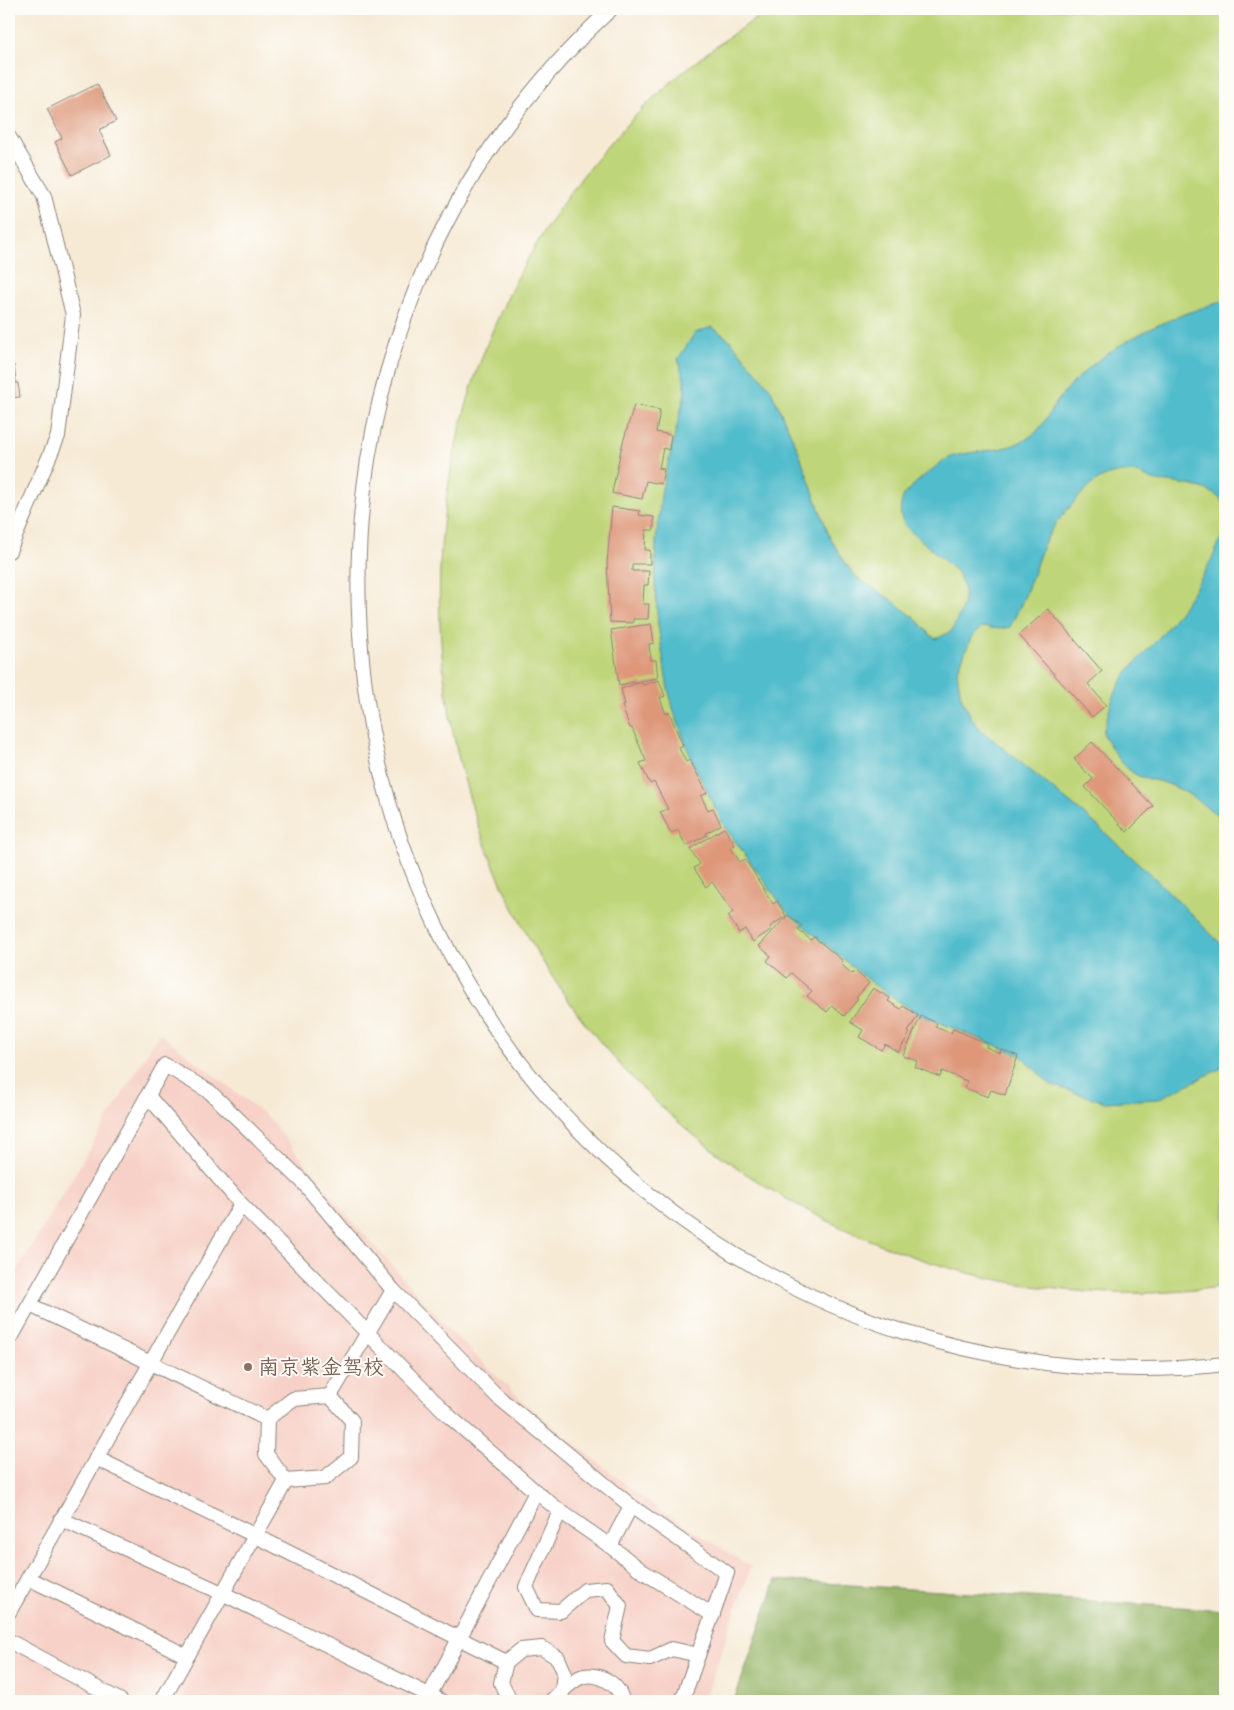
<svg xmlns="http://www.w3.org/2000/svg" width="1234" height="1710" font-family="Caveat,'LXGW WenKai TC',sans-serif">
  <rect width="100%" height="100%" fill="#fdfcf7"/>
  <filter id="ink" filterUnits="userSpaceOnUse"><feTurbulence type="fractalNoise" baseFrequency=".02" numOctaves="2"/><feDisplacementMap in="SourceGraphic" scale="10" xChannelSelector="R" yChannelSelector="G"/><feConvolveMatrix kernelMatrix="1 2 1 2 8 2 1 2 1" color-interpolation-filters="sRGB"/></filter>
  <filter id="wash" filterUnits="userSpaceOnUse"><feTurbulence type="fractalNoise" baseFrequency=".0096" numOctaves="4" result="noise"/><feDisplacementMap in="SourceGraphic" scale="20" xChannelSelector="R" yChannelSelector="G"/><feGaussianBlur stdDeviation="1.12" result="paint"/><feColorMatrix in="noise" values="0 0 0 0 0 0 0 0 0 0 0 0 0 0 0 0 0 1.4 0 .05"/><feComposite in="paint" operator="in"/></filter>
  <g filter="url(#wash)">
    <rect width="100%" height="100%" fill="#f6ead5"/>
    <!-- built -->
    <path fill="#f7d1c7" d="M159,1033L268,1117L342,1209L445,1326L530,1408L645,1500L751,1567L704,1701H9V1284Z"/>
    <!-- green -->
    <path fill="#bfd579" stroke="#6e784a" d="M771,9H1225V1286C1104,1305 975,1286 863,1237C430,1053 299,497 611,142C657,89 712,46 771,9Z"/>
    <!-- forest -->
    <path fill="#97b669" stroke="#5a6942" d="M776,1580L1225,1610V1701H734Z"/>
    <!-- water -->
    <g fill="#51bccc" stroke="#366c74">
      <path d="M1225,301V506C1215,486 1188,485 1168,482C1164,482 1158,481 1153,480C1143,476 1136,471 1124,472C1097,474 1085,490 1069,508C1059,519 1051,529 1045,542C1038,556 1035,571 1029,585C1024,599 1017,613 1010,627L1000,629L982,627L971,638L957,672L961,697L972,719L981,730L1091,820L1158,881L1225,948V1063L1220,1069L1158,1099L1105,1102L1051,1085L1020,1055L918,1014L873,984L787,912L724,826L691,758L674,712L667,684L658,625L655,583L656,541L662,488L685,393L684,379L678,359L695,333L712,327L730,340L770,388L798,450L830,538L848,567L857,578L890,599L915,618L930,635L936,639L952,631C962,607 972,596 956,571L906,527C899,516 899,507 904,495C911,486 942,460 951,457C977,449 1005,453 1028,438C1042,430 1047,416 1056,403C1062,395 1069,387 1076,380C1114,341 1174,315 1225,301Z"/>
      <path d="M1225,528V818C1210,812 1198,799 1183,791C1177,788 1169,784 1162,782C1156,780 1149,780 1143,778C1124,771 1112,750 1103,733C1108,713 1113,693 1125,676C1135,661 1151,648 1163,633C1189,600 1211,567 1225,528Z"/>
    </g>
    <g id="blocks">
      <!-- building -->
      <g fill="#de9779">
        <path d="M97,84L116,121L99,130L111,155L72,175L55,142L62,138L47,109Z"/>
        <path d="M14,365L16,383H18L20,397L9,398V366Z"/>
        <path d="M634,405L660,410L656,432L671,435L669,450L663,448L659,468L664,469L661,484L646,481L642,499L612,493L621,449Z"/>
        <path d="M612,507L640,511L639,515L654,517V530H646L645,550H650V564H632V571H649L648,585H644L643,604H649L648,619H633V623L610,622L607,563Z"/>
        <path d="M1048,609L1102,671L1088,684L1106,705L1092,717L1019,635Z"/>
        <path d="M651,624L654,643L649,644L651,660H656L658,678L619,685L611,630Z"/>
        <path d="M659,680L665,696L660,698L666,714L669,712L683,746L679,748L686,762L690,760L707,793L701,796L708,810L713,808L721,825L706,833L707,835L686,846L678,830L671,833L660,812L668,809L654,782L650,784L640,763L646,761L632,728H630L622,706L625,705L621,689L641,682L643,685Z"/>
        <path d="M1092,742L1153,806L1127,832L1085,787L1093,779L1074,759Z"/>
        <path d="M724,828L735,845L731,848L740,862L745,859L773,904L777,901L786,916L770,927L772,929L753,942L745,929L739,933L728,916L733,912L712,882L706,887L694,868L700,864L690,849Z"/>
        <path d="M788,915L802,926L798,930L811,940L814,937L843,961L841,964L852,974L855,971L869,983L856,998L858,999L844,1016L832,1006L827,1012L807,996L812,991L791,973L787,978L767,961L771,956L759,946Z"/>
        <path d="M873,988L890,998L888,1001L901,1009L903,1006L918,1015L908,1032L910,1033L898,1052L885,1044L881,1050L859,1037L863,1030L850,1022Z"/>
        <path d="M921,1016L937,1023L935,1027L951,1033L953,1029L987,1043L986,1047L1000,1053L1001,1049L1018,1056L1005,1095L991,1090L988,1097L965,1088L967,1081L942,1071L940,1077L915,1067L918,1061L903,1056Z"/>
      </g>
    </g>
  </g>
  <g filter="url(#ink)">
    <use href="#blocks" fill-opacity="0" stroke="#898378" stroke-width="1"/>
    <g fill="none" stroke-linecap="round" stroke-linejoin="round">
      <defs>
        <g id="service">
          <path d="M611,9C260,330 278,890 645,1191C722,1254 809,1302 904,1332C1008,1364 1117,1377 1225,1364"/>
          <path d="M9,137L44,196L73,315L58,436L9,551"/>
          <path d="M148,1096L241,1204L450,1417L536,1492L560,1511L610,1546L642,1571L713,1615"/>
          <path d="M30,1305L267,1419"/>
          <path d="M9,1341L165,1065L210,1092L302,1181L393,1290L497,1396L631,1506L727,1573L682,1701"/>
          <path d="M330,1396L352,1421L351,1457L325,1478L286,1481L266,1454L267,1419L293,1399Z"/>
          <path d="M330,1396L393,1290"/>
          <path d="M96,1458L254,1535L506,1662L521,1650L542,1648L558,1658L564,1672L561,1701"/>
          <path d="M560,1511L526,1587L537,1610L561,1611L585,1590L607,1588L620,1606L612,1641L626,1656L650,1659L672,1649L698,1655"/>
          <path d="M61,1519L222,1593L441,1701"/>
          <path d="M610,1546L631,1506"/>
          <path d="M28,1578L187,1656"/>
          <path d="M9,1612L241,1204"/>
          <path d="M9,1641L121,1701"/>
          <path d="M506,1662L501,1683L510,1701"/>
          <path d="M429,1696L536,1492"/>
          <path d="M162,1701L286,1481"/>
          <path d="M551,1701C559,1694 569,1683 579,1678C595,1670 620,1683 622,1701"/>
        </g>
      </defs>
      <!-- service casing -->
      <use href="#service" stroke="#898378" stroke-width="16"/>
      <!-- service -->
      <use href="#service" stroke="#fff" stroke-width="14"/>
    </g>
  </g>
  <!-- markers -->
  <circle fill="#8d6e63" stroke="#fdfcf7" stroke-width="2" cx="248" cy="1367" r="5"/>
  <g text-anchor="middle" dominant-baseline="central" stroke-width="4" stroke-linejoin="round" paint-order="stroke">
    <!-- education labels -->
    <g font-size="21" fill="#785e54" stroke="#fdfcf7" text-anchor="start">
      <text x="258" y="1367">南京紫金驾校</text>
    </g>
  </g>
  <!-- margin -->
  <rect width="1234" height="1710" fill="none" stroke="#fdfcf7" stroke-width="30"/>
</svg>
